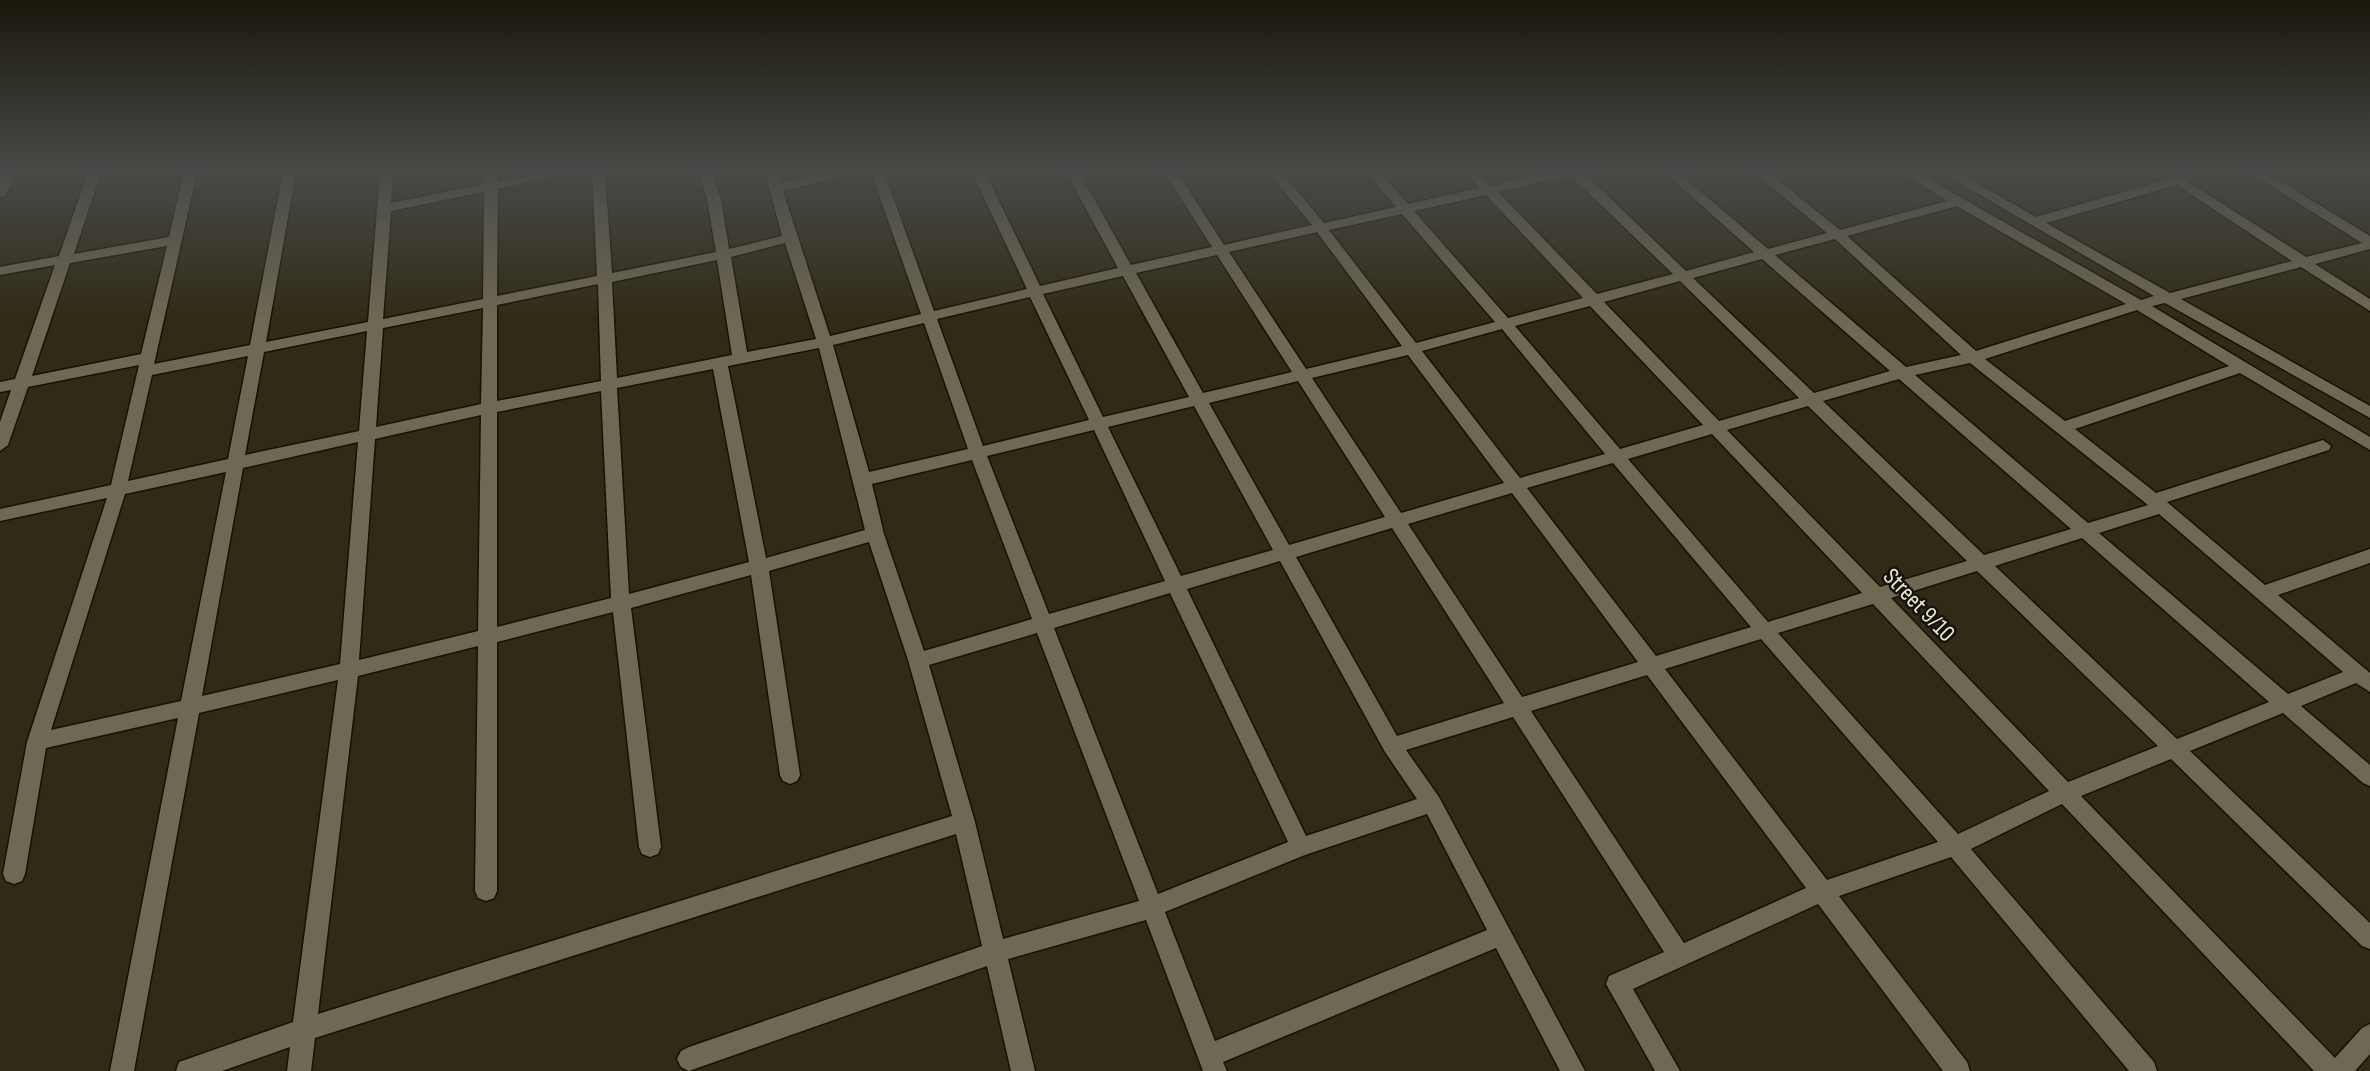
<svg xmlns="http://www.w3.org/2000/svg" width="2370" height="1071" font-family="'Sofia Sans Condensed',sans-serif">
  <rect width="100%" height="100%" fill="#302a16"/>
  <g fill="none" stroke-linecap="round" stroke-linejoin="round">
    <defs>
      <g id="street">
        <path d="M4,172H17L5,196L0,197V180Z"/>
        <path d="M88,172H101L74,254L169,237L184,172H197L154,364L250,345L283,172H296L266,342L368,322L380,172H393L391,203L484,184V172H498V182L543,172H571L498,189L497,296L597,276L592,172H605L612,273L716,252L707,199L699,172H712L721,199L729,249L782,236L765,172H778L781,183L833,172H861L783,191L830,336L921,314L871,172H884L934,311L1027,289L972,172H985L1040,286L1118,268L1066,172H1079L1131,265L1212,247L1164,172H1177L1224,245L1312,225L1268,172H1281L1324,223L1396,207L1367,172H1380L1408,204L1479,188L1465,172H1479L1491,186L1551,172H1583L1686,271L1754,252L1664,172H1678L1768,249L1827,233L1753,172H1768L1840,230L1947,201L1900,172H1916L2141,300L2154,296L1941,172H1957L2036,217L2179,176L2306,257L2362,243L2249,172H2265L2370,236V249L2315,264L2370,299V311L2301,267L2181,299L2370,406V418L2165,303L2152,306L2370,437V450L2240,373L2075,429L2156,493L2323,440L2331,446L2329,450L2167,502L2265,585L2370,549V563L2278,595L2370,673V692L2356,683L2301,706L2370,765V786L2363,783L2283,713L2190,751L2370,923V949L2362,946L2171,759L2081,796L2335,1058L2362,1028L2370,1024V1054L2355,1071H2314L2062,804L1971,849L2154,1062L2157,1071H2129L1951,857L1839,896L1967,1062L1970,1071H1943L1818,904L1633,989L1680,1071H1655L1606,984L1609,976L1664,952L1513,717L1406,750L1439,797L1585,1071H1560L1496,948L1223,1062L1227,1071H1203L1146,920L1008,959L1035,1071H1011L987,966L689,1071L681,1067L677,1059L681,1051L689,1047L982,946L956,834L315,1038L311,1071H287L290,1047L222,1071H176L179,1062L293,1022L338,680L199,713L134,1071H110L178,718L46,748L25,874L22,881L14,884L6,881L3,874L27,742L107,498L0,521V509L111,485L139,365L28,387L8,445L0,451V422L11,390L0,392V382L15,379L55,265L0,275V267L59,256ZM1571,176L1673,274L1597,294L1498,192ZM2177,185L2292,261L2170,293L2046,223ZM484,192L483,299L383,319L391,211ZM1486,195L1583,298L1508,318L1414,211ZM1957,206L2126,304L1976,351L1847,236ZM1402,214L1495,322L1416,343L1329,230ZM1317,232L1402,346L1306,369L1229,252ZM1835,239L1961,355L1906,367L1775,255ZM785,243L816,339L747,352L731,257ZM167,246L141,354L32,376L70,263ZM1217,255L1292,372L1203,393L1136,273ZM1762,259L1890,371L1814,393L1693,278ZM717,260L732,355L617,378L612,282ZM1123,276L1189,397L1103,417L1043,294ZM1680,281L1799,398L1719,421L1604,302ZM598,284L601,381L497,401V305ZM1030,297L1089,420L983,446L937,319ZM1590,306L1703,425L1620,449L1515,326ZM483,308L481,404L376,427L383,328ZM2137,310L2229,366L2065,421L1985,359ZM924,323L968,449L869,472L833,345ZM1502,329L1605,454L1520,478L1422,351ZM367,331L359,431L245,455L264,352ZM819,348L865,530L766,558L728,366ZM1408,355L1504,483L1401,513L1312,378ZM248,356L228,459L128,481L152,375ZM1970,363L2148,505L2088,523L1915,375ZM713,369L749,562L629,594L617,388ZM1899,379L2071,529L1984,555L1823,401ZM1298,381L1385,517L1289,545L1209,403ZM601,391L611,598L497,627V412ZM1194,406L1273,550L1181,576L1108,427ZM1808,406L1967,561L1880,587L1727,430ZM481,415L478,631L359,660L375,439ZM1094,430L1165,581L1049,614L987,456ZM1712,434L1862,593L1768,622L1628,459ZM358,442L340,664L202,696L243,468ZM972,460L1032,619L924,651L884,534L872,484ZM1613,463L1751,627L1656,656L1527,488ZM226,472L181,701L51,730L125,494ZM1512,493L1638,662L1522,697L1408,524ZM2159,514L2343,672L2288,694L2099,533ZM1392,528L1504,703L1397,736L1296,557ZM2082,538L2269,702L2177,739L1995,566ZM869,542L908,660L952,816L318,1014L358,676L478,646L475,891L478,898L486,901L494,898L497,891V642L613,612L639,847L642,854L650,857L658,854L661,847L631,608L751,575L780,775L783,781L790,784L797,781L800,775L769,571ZM1280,561L1385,752L1417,799L1306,836L1187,589ZM1977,571L2158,746L2068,782L1891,598ZM1170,593L1288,842L1158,894L1054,628ZM1873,604L2049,791L1958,834L1778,633ZM1037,633L1139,901L1003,939L975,822L929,665ZM1761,639L1938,842L1827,880L1665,669ZM1647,675L1806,888L1684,943L1531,711ZM1427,814L1487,930L1215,1041L1165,912L1305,855Z"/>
      </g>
    </defs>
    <!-- street casing -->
    <use href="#street" stroke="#181202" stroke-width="3"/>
    <!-- street -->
    <use href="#street" fill="#6f6853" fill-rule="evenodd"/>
  </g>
  <!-- sky -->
  <linearGradient id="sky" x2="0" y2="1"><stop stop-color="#1a170c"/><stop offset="0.53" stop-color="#484a47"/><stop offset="1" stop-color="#484a47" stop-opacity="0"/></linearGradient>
  <rect width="2370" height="322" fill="url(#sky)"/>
  <g text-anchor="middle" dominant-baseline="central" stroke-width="5" stroke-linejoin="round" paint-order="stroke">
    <!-- street labels -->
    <g font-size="24" fill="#eae6da" stroke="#15130a">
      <text transform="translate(1919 605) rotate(46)">Street 9/10</text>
    </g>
  </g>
</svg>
